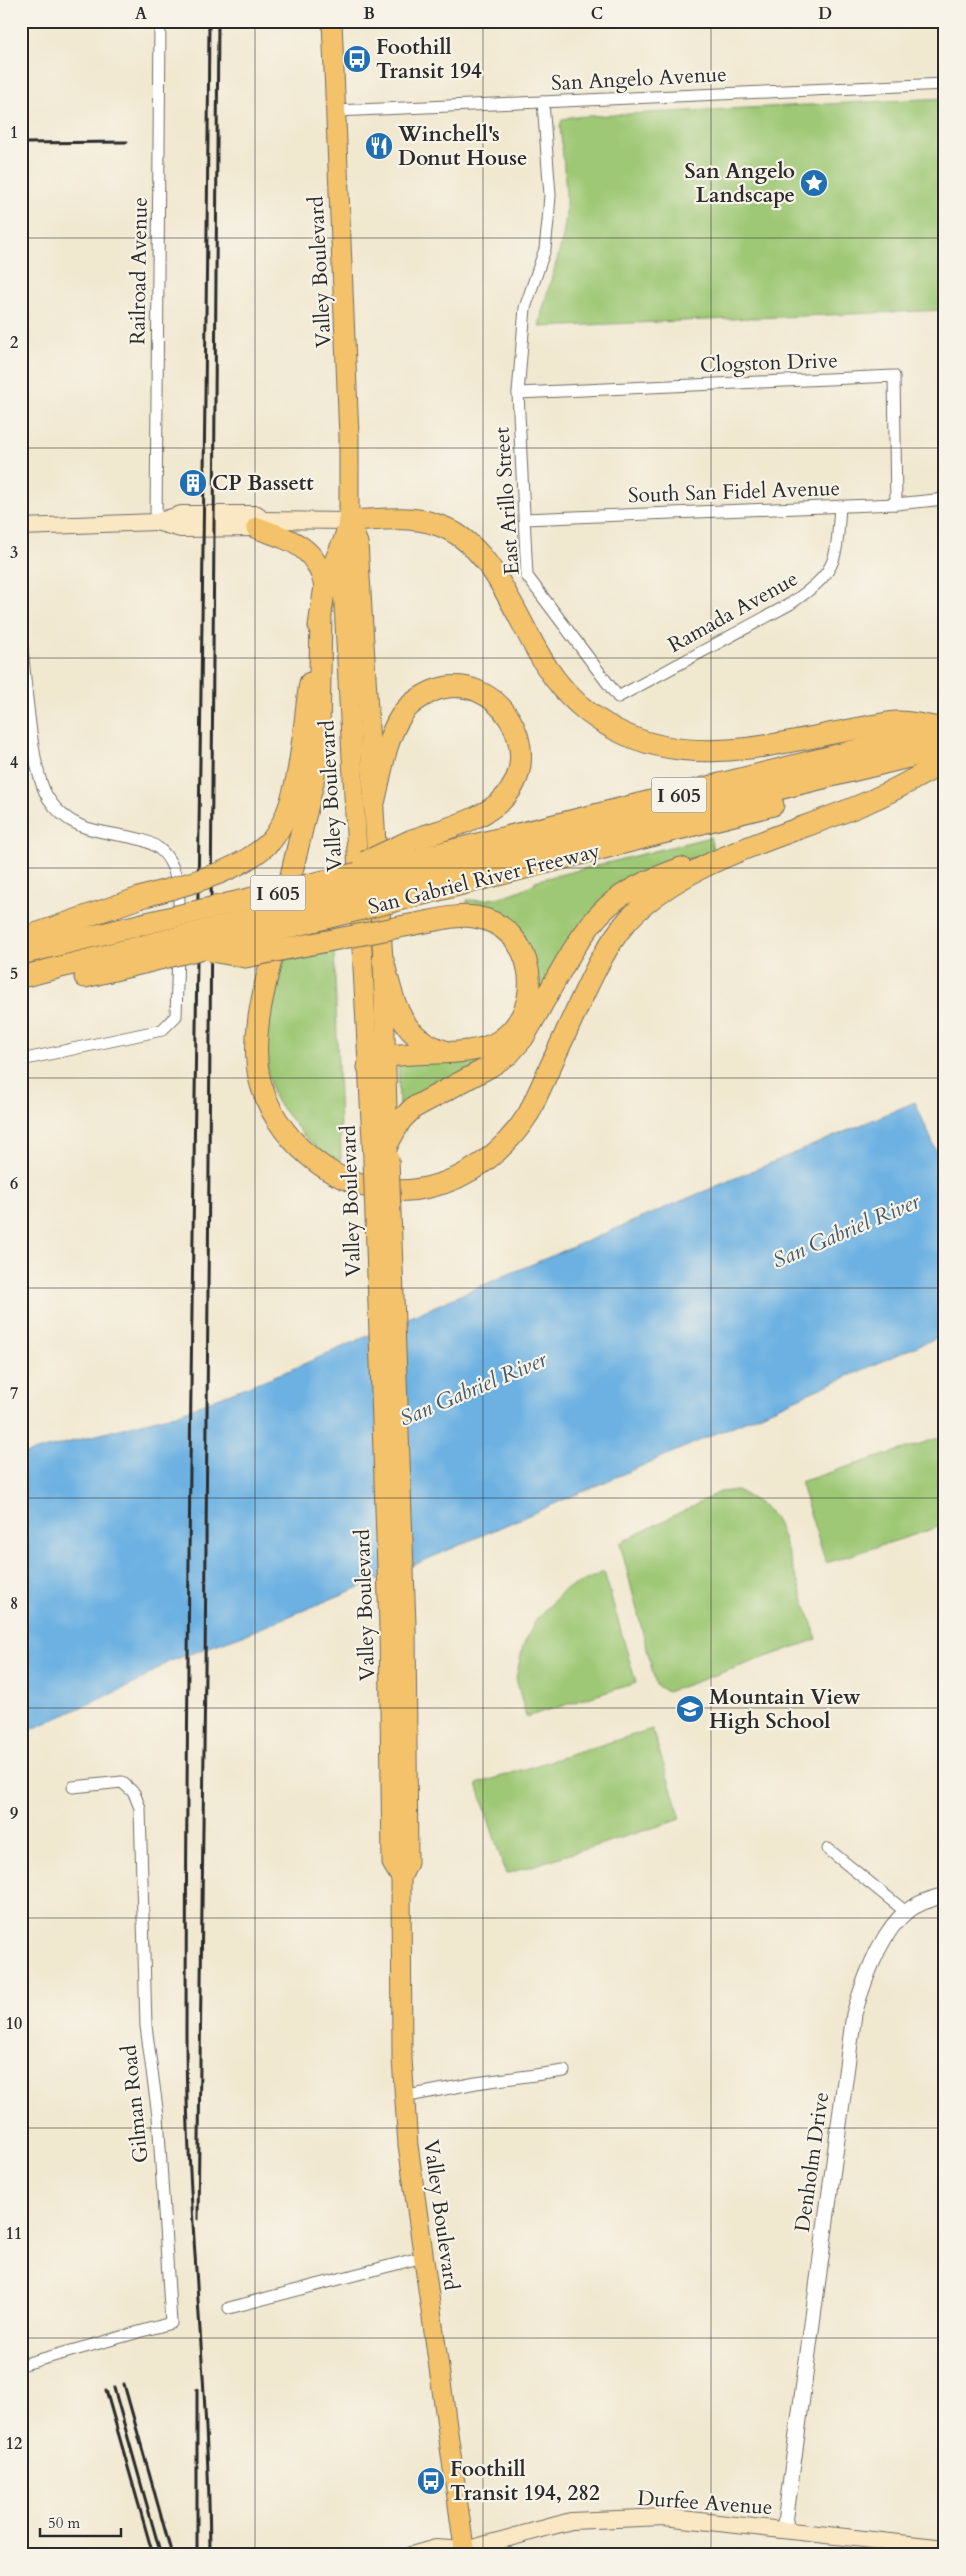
<svg xmlns="http://www.w3.org/2000/svg" width="966" height="2576" font-family="Cardo,serif">
  <rect width="100%" height="100%" fill="#f7f3e8"/>
  <filter id="ink" filterUnits="userSpaceOnUse"><feTurbulence type="fractalNoise" baseFrequency=".02" numOctaves="2"/><feDisplacementMap in="SourceGraphic" scale="10" xChannelSelector="R" yChannelSelector="G"/><feConvolveMatrix kernelMatrix="1 2 1 2 8 2 1 2 1" color-interpolation-filters="sRGB"/></filter>
  <filter id="wash" filterUnits="userSpaceOnUse"><feTurbulence type="fractalNoise" baseFrequency=".0096" numOctaves="4" result="noise"/><feDisplacementMap in="SourceGraphic" scale="20" xChannelSelector="R" yChannelSelector="G"/><feGaussianBlur stdDeviation="1.12" result="paint"/><feColorMatrix in="noise" values="0 0 0 0 0 0 0 0 0 0 0 0 0 0 0 0 0 1.4 0 .05"/><feComposite in="paint" operator="in"/></filter>
  <g filter="url(#wash)">
    <rect width="100%" height="100%" fill="#f1e8d0"/>
    <!-- green -->
    <g fill="#9ec875" stroke="#647a50">
      <path d="M945,98V310L539,327C545,292 560,259 565,224C569,196 562,154 560,125L562,120L570,117Z"/>
      <path d="M710,837L714,853L631,878L505,1049L399,1112L398,1063L500,1047L534,971L467,906V900C488,902 517,894 535,883V881Z"/>
      <path d="M334,946L341,1158L336,1161L320,1150L304,1136L274,1098L262,1048L282,953Z"/>
      <path d="M945,1436V1525L826,1563L800,1482Z"/>
      <path d="M737,1490L765,1507L777,1521L817,1639L667,1692L656,1685L620,1543L720,1492Z"/>
      <path d="M604,1572L636,1683L526,1717L516,1678L523,1646L536,1620L564,1590Z"/>
      <path d="M652,1729L681,1819L506,1874L477,1784Z"/>
    </g>
    <!-- water -->
    <path fill="#6cb1e2" stroke="#4c6e86" d="M915,1102L945,1171V1334L423,1561L251,1632L168,1662L138,1682L21,1734V1455L176,1414L290,1370L483,1285Z"/>
  </g>
  <g filter="url(#ink)">
    <g fill="none" stroke-linecap="round" stroke-linejoin="round">
      <defs>
        <g id="minor">
          <path d="M543,102L550,195L548,221L545,249L525,308L518,393L527,576L618,697L790,604C838,571 836,563 840,506"/>
          <path d="M336,111L945,84"/>
          <path d="M518,393L894,376L896,504"/>
          <path d="M525,519L896,504L945,499"/>
          <path d="M156,522L160,21"/>
          <path d="M21,640C26,677 30,769 48,798C92,867 184,794 179,918"/>
          <path d="M21,1060L162,1030L176,1016L178,952"/>
          <path d="M828,1849L906,1912"/>
          <path d="M403,2097L476,2083L564,2071"/>
          <path d="M229,2308L423,2257"/>
          <path d="M21,2365L171,2323L158,2116L146,2026L140,1808L134,1793L122,1782L73,1787"/>
        </g>
        <path id="tertiary" d="M784,2530L854,2014C863,1983 880,1933 906,1912C916,1904 933,1898 945,1895"/>
        <g id="secondary">
          <path d="M261,520L349,521"/>
          <path d="M156,522L181,529L257,528L261,520"/>
          <path d="M21,527L156,522L181,514H257L261,520"/>
          <path d="M411,2555L436,2548L465,2550L571,2521L664,2517L945,2548"/>
        </g>
        <g id="primary">
          <path d="M332,21L349,437V521L341,547L373,1159"/>
          <path d="M349,521L358,543L383,960L388,1147"/>
          <path d="M406,1625L408,1863L401,1878L402,2059L408,2145L465,2555"/>
          <path d="M389,1626L392,1863L401,1878"/>
        </g>
        <g id="motorway">
          <path d="M349,521C377,520 409,515 435,524C495,542 516,622 548,669C566,696 590,717 618,731C693,769 777,743 855,729C868,727 883,723 896,722C911,721 929,727 945,729"/>
          <path d="M257,528C291,540 316,546 325,586"/>
          <path d="M319,626L325,586L341,547"/>
          <path d="M374,803C381,775 385,740 401,716C408,704 420,697 433,691C497,666 550,754 502,800C479,822 440,830 412,840"/>
          <path d="M271,841C302,803 302,731 310,683"/>
          <path d="M413,860L934,731"/>
          <path d="M413,879L945,748"/>
          <path d="M415,896L773,805"/>
          <path d="M284,905L313,783L319,736L321,612"/>
          <path d="M277,935C267,980 250,1031 259,1077C266,1108 285,1136 309,1156C383,1219 480,1191 529,1113C544,1081 558,1049 573,1017C589,983 604,947 629,919C686,858 792,835 868,802C894,791 919,776 945,762"/>
          <path d="M21,939L139,898"/>
          <path d="M21,954L143,924"/>
          <path d="M383,960C394,1001 399,1038 445,1051"/>
          <path d="M21,977L143,946"/>
          <path d="M85,977L143,963"/>
          <path d="M368,1067C388,1043 466,1063 499,1041C548,1009 536,926 475,917C456,914 434,921 415,924"/>
          <path d="M388,1143L401,1120L413,1108L491,1066L509,1054L523,1038C547,999 574,937 607,907C628,888 654,878 681,868"/>
        </g>
      </defs>
      <!-- minor casing -->
      <use href="#minor" stroke="#706d65" stroke-width="13"/>
      <!-- tertiary casing -->
      <use href="#tertiary" stroke="#706d65" stroke-width="17"/>
      <!-- secondary casing -->
      <use href="#secondary" stroke="#706d65" stroke-width="18"/>
      <!-- primary casing -->
      <use href="#primary" stroke="#706d65" stroke-width="21"/>
      <!-- motorway casing -->
      <use href="#motorway" stroke="#706d65" stroke-width="23"/>
      <!-- minor -->
      <use href="#minor" stroke="#fff" stroke-width="11"/>
      <!-- tertiary -->
      <use href="#tertiary" stroke="#fff" stroke-width="15"/>
      <!-- secondary -->
      <use href="#secondary" stroke="#fae7c3" stroke-width="16"/>
      <!-- primary -->
      <use href="#primary" stroke="#f3c26a" stroke-width="19"/>
      <!-- motorway -->
      <use href="#motorway" stroke="#f3c26a" stroke-width="21"/>
      <!-- rail -->
      <g stroke="#2b2b2b" stroke-width="3">
        <path d="M209,21C204,692 187,1363 186,2033C186,2208 209,2381 210,2555"/>
        <path d="M21,143L127,142"/>
        <path d="M198,2219L205,1672L218,21"/>
        <path d="M124,2384L172,2555"/>
        <path d="M114,2388L161,2555"/>
        <path d="M106,2390L153,2555"/>
        <path d="M197,2555V2389"/>
      </g>
      <defs>
        <g id="primary-bridge">
          <path d="M389,1158L406,1625"/>
          <path d="M373,1159L389,1626"/>
        </g>
        <g id="motorway-bridge">
          <path d="M365,862L412,840"/>
          <path d="M139,898C184,884 236,875 271,841"/>
          <path d="M143,924L413,860"/>
          <path d="M143,946L413,879"/>
          <path d="M211,951L245,957L415,924"/>
          <path d="M143,963L415,896"/>
        </g>
      </defs>
      <!-- primary-bridge casing -->
      <use href="#primary-bridge" stroke="#706d65" stroke-width="21" stroke-linecap="butt"/>
      <!-- motorway-bridge casing -->
      <use href="#motorway-bridge" stroke="#706d65" stroke-width="23" stroke-linecap="butt"/>
      <!-- primary-bridge -->
      <use href="#primary-bridge" stroke="#f3c26a" stroke-width="19"/>
      <!-- motorway-bridge -->
      <use href="#motorway-bridge" stroke="#f3c26a" stroke-width="21"/>
    </g>
  </g>
  <!-- grid -->
  <path fill="none" stroke="#2b2b2b" stroke-width="1" stroke-opacity="0.55" d="M255,21V2555M483,21V2555M711,21V2555M21,238H945M21,448H945M21,658H945M21,868H945M21,1078H945M21,1288H945M21,1498H945M21,1708H945M21,1918H945M21,2128H945M21,2338H945"/>
  <!-- icons -->
  <defs>
    <symbol id="bus-disc" viewBox="-11 -11 22 22"><circle r="9.5" fill="#1f6fb2" stroke="#f7f3e8"/><path d="M-5-6H5V4H4V6H2V4H-2V6H-4V4H-5ZM-3.5-4V0h7V-4ZM-3.5 1.2v1.5H-2V1.2ZM2 1.2v1.5H3.5V1.2Z" fill="#fff"/></symbol>
    <symbol id="restaurant-disc" viewBox="-11 -11 22 22"><circle r="9.5" fill="#1f6fb2" stroke="#f7f3e8"/><path d="M-5-6h1v4h1v-4h1v4h1v-4h1v5L-1.5 .5V6h-2V.5L-5-1ZM5-6V6H3V1.5H1.5Q1.5-4 5-6Z" fill="#fff"/></symbol>
    <symbol id="sight-disc" viewBox="-11 -11 22 22"><circle r="9.5" fill="#1f6fb2" stroke="#f7f3e8"/><path d="M0-6L1.8-2.2L6-1.7L2.9 1.2L3.7 5.4L0 3.3L-3.7 5.4L-2.9 1.2L-6-1.7L-1.8-2.2Z" fill="#fff"/></symbol>
    <symbol id="building-disc" viewBox="-11 -11 22 22"><circle r="9.5" fill="#1f6fb2" stroke="#f7f3e8"/><path d="M-4-6H4V6H1V3H-1V6H-4ZM-2.5-4.3h1.7v1.8h-1.7ZM.8-4.3h1.7v1.8H.8ZM-2.5-1h1.7V.8h-1.7ZM.8-1h1.7V.8H.8Z" fill="#fff"/></symbol>
    <symbol id="school-disc" viewBox="-11 -11 22 22"><circle r="9.5" fill="#1f6fb2" stroke="#f7f3e8"/><path d="M0-5L7-2L0 1L-7-2ZM-4 1L0 2.5L4 1V4Q0 6-4 4Z" fill="#fff"/></symbol>
  </defs>
  <g fill-rule="evenodd">
    <use href="#bus-disc" x="341" y="43" width="32" height="32"/>
    <use href="#restaurant-disc" x="363" y="130" width="32" height="32"/>
    <use href="#sight-disc" x="798" y="167" width="32" height="32"/>
    <use href="#building-disc" x="177" y="467" width="32" height="32"/>
    <use href="#school-disc" x="674" y="1693" width="32" height="32"/>
    <use href="#bus-disc" x="415" y="2465" width="32" height="32"/>
  </g>
  <g text-anchor="middle" dominant-baseline="central" stroke-width="4.5" stroke-linejoin="round" paint-order="stroke">
    <!-- shield labels -->
    <g fill="#f7f3e8" stroke="#686764" stroke-width="1">
      <rect x="651.5" y="777.5" width="55" height="35" rx="4"/>
      <rect x="250.5" y="875.5" width="55" height="35" rx="4"/>
    </g>
    <g font-size="20" font-weight="bold" fill="#2b2b2b">
      <text x="679" y="795">I 605</text>
      <text x="278" y="893">I 605</text>
    </g>
    <!-- poi labels -->
    <g font-size="21" font-weight="bold" fill="#2b2b2b" stroke="#f7f3e8" text-anchor="start">
      <text x="376" y="47">Foothill<tspan x="376" dy="24">Transit 194</tspan></text>
      <text x="398" y="134">Winchell's<tspan x="398" dy="24">Donut House</tspan></text>
      <text x="795" y="171" text-anchor="end">San Angelo<tspan x="795" dy="24">Landscape</tspan></text>
      <text x="212" y="483">CP Bassett</text>
      <text x="709" y="1697">Mountain View<tspan x="709" dy="24">High School</tspan></text>
      <text x="450" y="2469">Foothill<tspan x="450" dy="24">Transit 194, 282</tspan></text>
    </g>
    <!-- street labels -->
    <g font-size="21" fill="#2b2b2b" stroke="#f7f3e8">
      <text transform="translate(639 79) rotate(-3)">San Angelo Avenue</text>
      <text transform="translate(139 271) rotate(-89)">Railroad Avenue</text>
      <text transform="translate(320 272) rotate(-93)">Valley Boulevard</text>
      <text transform="translate(769 363) rotate(-2)">Clogston Drive</text>
      <text transform="translate(734 492) rotate(-2)">South San Fidel Avenue</text>
      <text transform="translate(507 501) rotate(-94)">East Arillo Street</text>
      <text transform="translate(733 612) rotate(-29)">Ramada Avenue</text>
      <text transform="translate(331 796) rotate(-93)">Valley Boulevard</text>
      <text transform="translate(484 879) rotate(-14)">San Gabriel River Freeway</text>
      <text transform="translate(351 1201) rotate(-92)">Valley Boulevard</text>
      <text transform="translate(365 1605) rotate(-92)">Valley Boulevard</text>
      <text transform="translate(135 2104) rotate(-96)">Gilman Road</text>
      <text transform="translate(812 2162) rotate(-82)">Denholm Drive</text>
      <text transform="translate(441 2215) rotate(82)">Valley Boulevard</text>
      <text transform="translate(705 2503) rotate(4)">Durfee Avenue</text>
    </g>
    <!-- water labels -->
    <g font-size="22" font-style="italic" fill="#425a6b" stroke="#f7f3e8">
      <text transform="translate(846 1231) rotate(-23)">San Gabriel River</text>
      <text transform="translate(473 1389) rotate(-23)">San Gabriel River</text>
    </g>
  </g>
  <!-- margin -->
  <rect width="966" height="2576" fill="none" stroke="#f7f3e8" stroke-width="55"/>
  <!-- scale -->
  <path d="M40 2528v8h81v-8" fill="none" stroke="#2b2b2b" stroke-width="2.5"/>
  <text x="48" y="2528" font-size="15" fill="#2b2b2b" stroke="#f7f3e8" stroke-width="4" paint-order="stroke">50 m</text>
  <rect x="28" y="28" width="910" height="2520" fill="none" stroke="#2b2b2b" stroke-width="2"/>
  <g font-size="16" text-anchor="middle" font-weight="bold" fill="#2b2b2b">
    <text x="141" y="19">A</text>
    <text x="369" y="19">B</text>
    <text x="597" y="19">C</text>
    <text x="825" y="19">D</text>
    <text x="14" y="138">1</text>
    <text x="14" y="348">2</text>
    <text x="14" y="558">3</text>
    <text x="14" y="768">4</text>
    <text x="14" y="979">5</text>
    <text x="14" y="1189">6</text>
    <text x="14" y="1399">7</text>
    <text x="14" y="1609">8</text>
    <text x="14" y="1819">9</text>
    <text x="14" y="2029">10</text>
    <text x="14" y="2239">11</text>
    <text x="14" y="2449">12</text>
  </g>
</svg>
